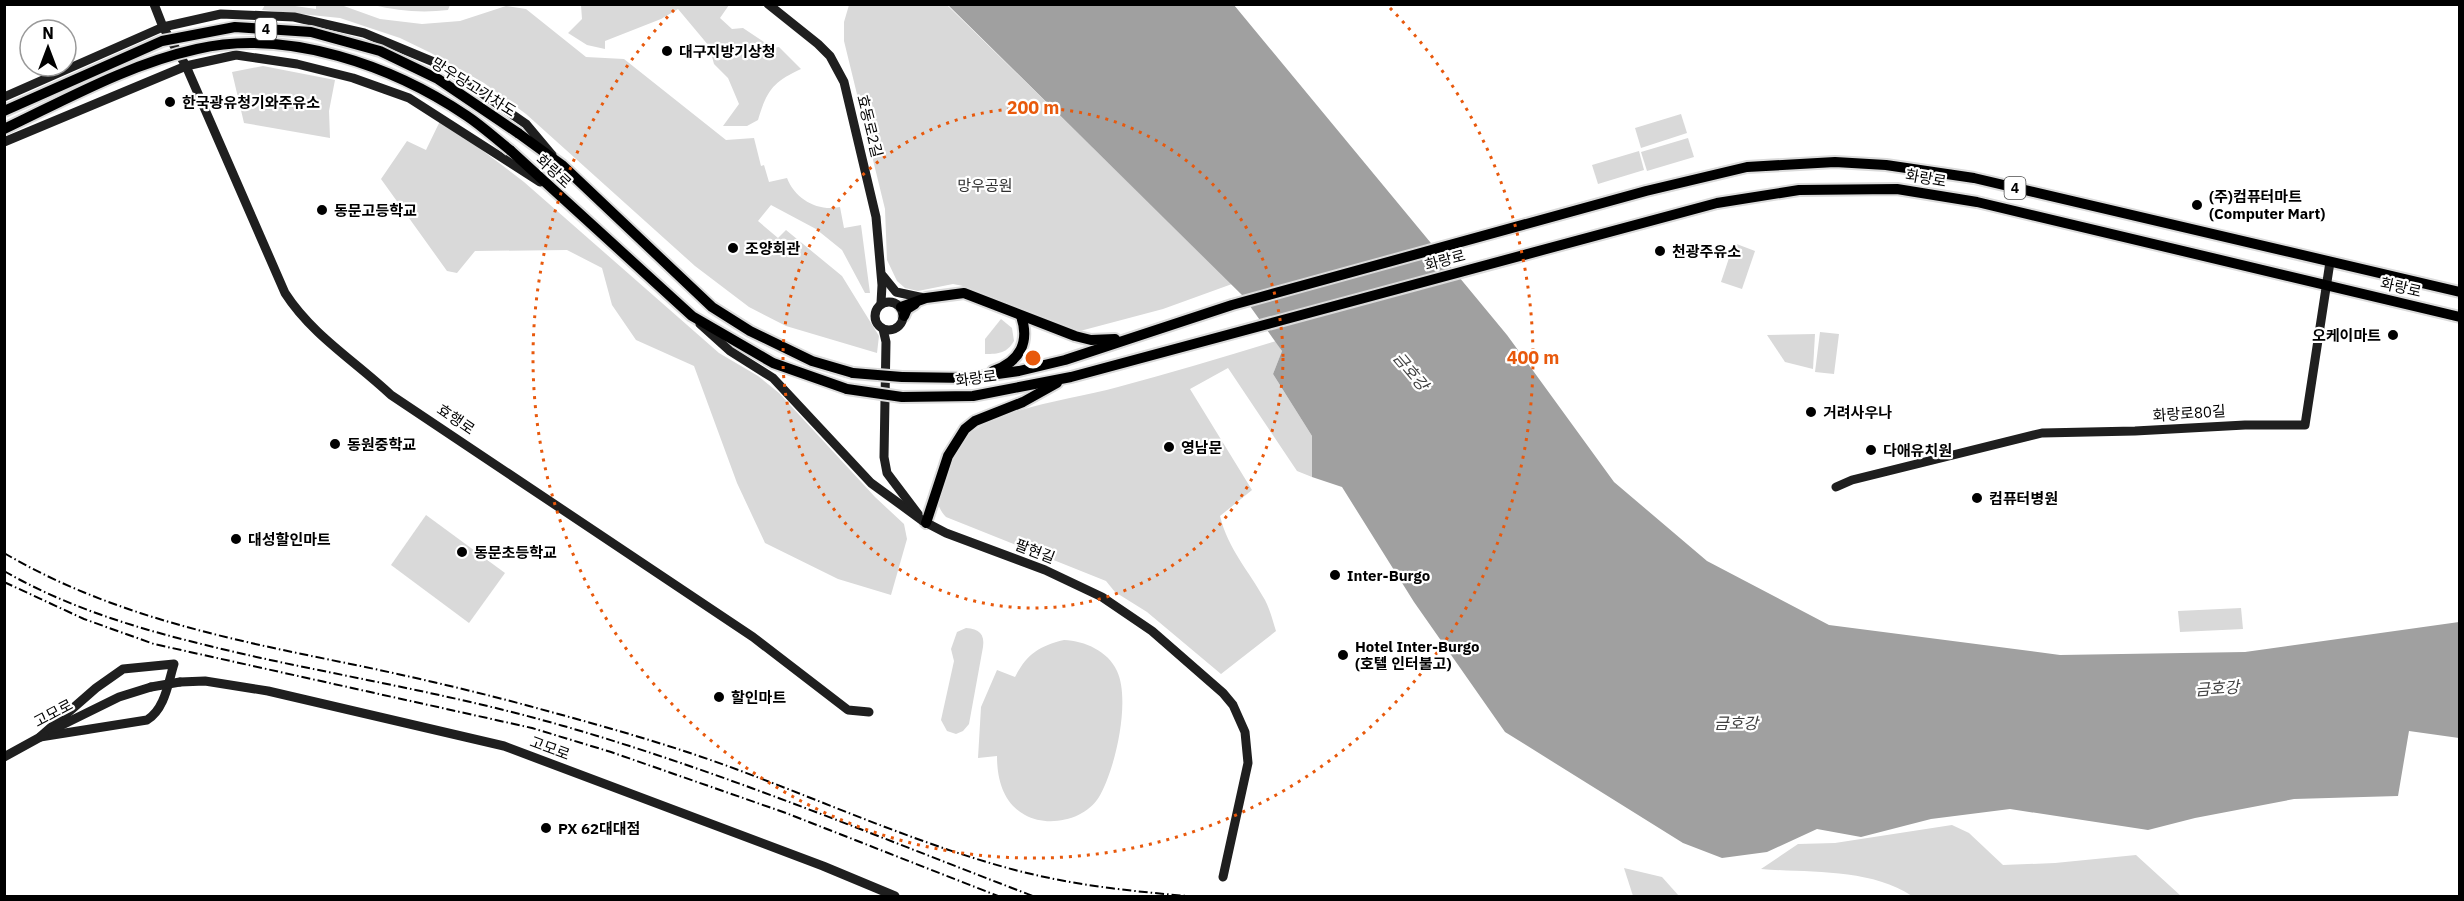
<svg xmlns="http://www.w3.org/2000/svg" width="2464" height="901" font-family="'IBM Plex Sans','Noto Sans KR',sans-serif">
  <rect width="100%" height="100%" fill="#fff"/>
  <!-- green -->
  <g fill="#d9d9d9">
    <path d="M265,5H309L295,6L316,9V5H341L380,19L422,24L460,21L506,6L526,9L586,57L624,59L726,140L754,138L761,166L764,165L769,182L787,178C795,199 818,212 840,207L844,228L861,225L870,293H865L842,250L816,229L771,205L758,221L778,238L786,230L842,276L879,336L877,353L786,326L749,307L695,266L526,114L484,83L431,53L400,38L340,18L262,10Z"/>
    <path d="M373,5H450L448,10C422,13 398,11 373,5Z"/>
    <path d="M581,5H729L720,18L732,29L743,28L773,48L779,47L801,69C773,82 767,90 758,120L747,126H723L739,104L728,78L714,64L709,46L678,9L661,19L605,41V49L587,45L568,33L582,19Z"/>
    <path d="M849,5H947L1232,284L1163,309L1080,331L963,286L953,284L918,291L905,288L897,281L887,260L885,209L844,41V22Z"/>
    <path d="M263,66L335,80L329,111L330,138L244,123L232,72Z"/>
    <path d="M1681,114L1687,133L1641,148L1635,128Z"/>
    <path d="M441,119L524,182L719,353L758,376L779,393L875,497L904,524L907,539L891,595L838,579L765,543L737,483L694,366L636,340L612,305L602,268L567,250L475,251L457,273L447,271L381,179L407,141L426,150Z"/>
    <path d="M1688,138L1694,157L1647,171L1641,152Z"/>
    <path d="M1639,151L1644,170L1598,184L1592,165Z"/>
    <path d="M1734,243L1755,251L1742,289L1721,282Z"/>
    <path d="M1001,319L1012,328L1014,341C1007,353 999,354 985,354V339Z"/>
    <path d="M1820,332L1839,334L1834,374L1815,372Z"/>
    <path d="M1815,334L1813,369L1785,362L1767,335Z"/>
    <path d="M1276,341L1282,351L1273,374L1312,436V477L1297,471L1228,368L1190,389L1252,490L1220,516C1228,549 1249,571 1265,600C1270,610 1273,621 1276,631L1221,674L1147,612L1115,592L1106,581L946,517C934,504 937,494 942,480C948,464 953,447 966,436C1003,406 1072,400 1118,387C1170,373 1223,357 1276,341Z"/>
    <path d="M426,515L505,573L469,623L391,565Z"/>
    <path d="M2241,608L2243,629L2180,632L2178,611Z"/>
    <path d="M966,628C979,629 985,634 983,647L969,724L963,731L956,734L947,731L941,720L954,661L951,649L957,632Z"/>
    <path d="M1064,640C1085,641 1108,651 1117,671C1131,701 1115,770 1099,797C1085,820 1048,828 1025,815C1003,803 997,779 997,756L978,758L981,707L997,670L1015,677C1027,654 1039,646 1064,640Z"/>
    <path d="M1952,825L1969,833L2003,865L2055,863L2136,855L2181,896H1912C1869,868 1811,873 1761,869L1798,844L1835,843Z"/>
    <path d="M1624,868L1662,877L1679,896H1633Z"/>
  </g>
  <!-- water -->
  <path fill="#a0a0a0" d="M948,5H1234L1507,335L1614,482L1707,561L1829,625L2060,655L2245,652L2459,622V738L2409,731L2398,796L2294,799L2195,818L2148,830L2010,809L1931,819L1861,837L1817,829L1767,852L1722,858L1683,843L1505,732L1414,602L1342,487L1312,477V436L1273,374L1282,351L1242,295Z"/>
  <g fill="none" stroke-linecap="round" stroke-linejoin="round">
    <defs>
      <g id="primary">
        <path d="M518,133L562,165L712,307L750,331L812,361L853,373"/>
        <path d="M510,150L692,316L773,363L847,389"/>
        <path d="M901,307L926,298L964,293L1075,336L1091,340L1115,339"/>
        <path d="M904,316L907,309L915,304"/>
        <path d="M993,371C1020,362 1030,342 1021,316"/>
        <path d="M902,377L969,378L1019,371L1065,360L1232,305L1646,191L1747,167L1835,162L1886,165L1974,178L2460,292"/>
        <path d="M902,397L973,396L1071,377L1717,203L1799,190L1897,189L1977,202L2460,317"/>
        <path d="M926,523L948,456L965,429L975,421L1023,402L1057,383"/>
      </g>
    </defs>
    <!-- primary casing -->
    <use href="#primary" stroke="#dbdbdb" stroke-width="14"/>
    <!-- secondary -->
    <g stroke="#1f1f1f" stroke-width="9">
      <path d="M154,4L163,27L186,66L285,293C312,335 355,361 391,395L753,637L848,710L869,712"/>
      <path d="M768,4L818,44L830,56L844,82L876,217L882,285L881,303"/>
      <path d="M4,97L163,27L221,14L294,17L364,33L441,65L526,124L552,155"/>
      <path d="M4,142L186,66L236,55L297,64L353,78L409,98L540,182"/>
      <path d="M883,276L896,292L924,298"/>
      <circle cx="889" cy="316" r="14"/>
      <path d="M700,324L730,351L773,378L871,483L923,521L946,533L1045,570L1102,597L1152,631L1223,693L1233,705L1245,732L1248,763L1223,877"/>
      <path d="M883,329L886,342L884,457L887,473L918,514"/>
      <path d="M1836,487L1852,480L2042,433L2135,431L2245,425H2305L2330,262"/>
      <path d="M174,664C168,683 165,709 147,720L40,737L96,688L123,669Z"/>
      <path d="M180,682L205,681L268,691L504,746L823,866L895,896"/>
      <path d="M56,728L119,697L151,687"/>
      <path d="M4,757L44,735"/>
    </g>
    <!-- primary -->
    <use href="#primary" stroke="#000" stroke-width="10"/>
    <!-- rail -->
    <g stroke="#000" stroke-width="2" stroke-dasharray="9 3 1.5 3" stroke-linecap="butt">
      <path d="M4,553C110,615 227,639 346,663C414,677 483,693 551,712C614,729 680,748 741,771C832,805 921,845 1015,870C1072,885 1129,891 1187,896"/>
      <path d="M4,571C84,617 173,638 261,658C358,679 457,696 553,723C717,769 875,836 1033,896"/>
      <path d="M4,582L84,619L154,644L532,728L611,752L786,813L998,896"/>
    </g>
    <defs>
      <g id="primary-bridge">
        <path d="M4,111L162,41L235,27L311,32L380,51L438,79L518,133"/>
        <path d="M4,129C67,99 129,64 197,49C287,28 393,66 467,116C482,126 496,139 510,150"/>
        <path d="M853,373L902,377"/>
        <path d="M847,389L902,397"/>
      </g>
    </defs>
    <!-- primary-bridge casing -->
    <use href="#primary-bridge" stroke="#dbdbdb" stroke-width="14" stroke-linecap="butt"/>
    <!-- secondary-bridge -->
    <path stroke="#1f1f1f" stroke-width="9" d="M151,687L180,682"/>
    <!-- primary-bridge -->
    <use href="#primary-bridge" stroke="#000" stroke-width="10"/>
  </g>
  <!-- distance rings -->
  <g fill="none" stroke="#e8590c" stroke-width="3" stroke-dasharray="3 6">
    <circle cx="1033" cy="358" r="250"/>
    <path d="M1390 8A500 500 0 1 1 676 8"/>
  </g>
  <!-- markers -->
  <g fill="#000" stroke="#fff" stroke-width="2">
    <circle cx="667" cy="51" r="6"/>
    <circle cx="170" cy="102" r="6"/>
    <circle cx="2197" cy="205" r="6"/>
    <circle cx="322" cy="210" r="6"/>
    <circle cx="733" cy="248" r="6"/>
    <circle cx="1660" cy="251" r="6"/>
    <circle cx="2393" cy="335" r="6"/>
    <circle cx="1811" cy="412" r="6"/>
    <circle cx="335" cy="444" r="6"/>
    <circle cx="1169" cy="447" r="6"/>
    <circle cx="1871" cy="450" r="6"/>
    <circle cx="1977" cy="498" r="6"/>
    <circle cx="236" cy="539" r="6"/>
    <circle cx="462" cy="552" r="6"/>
    <circle cx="1335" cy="575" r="6"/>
    <circle cx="1343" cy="655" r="6"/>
    <circle cx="719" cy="697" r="6"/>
    <circle cx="546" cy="828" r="6"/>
  </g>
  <g text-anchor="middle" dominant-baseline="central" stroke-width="4.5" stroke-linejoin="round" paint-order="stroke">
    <!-- shield labels -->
    <g fill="#fff" stroke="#4c4c4c" stroke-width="1.5">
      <rect x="255.5" y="18" width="21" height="22" rx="4.5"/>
      <rect x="2004.5" y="177" width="21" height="22" rx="4.5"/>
    </g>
    <g font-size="14" font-weight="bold" fill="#000">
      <text x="266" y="29">4</text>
      <text x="2015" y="188">4</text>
    </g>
    <!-- poi labels -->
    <g font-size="15" font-weight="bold" fill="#000" stroke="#fff" text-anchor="start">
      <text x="679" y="51">대구지방기상청</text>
      <text x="182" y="102">한국광유청기와주유소</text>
      <text x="2209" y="196">(주)컴퓨터마트<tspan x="2209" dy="17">(Computer Mart)</tspan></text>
      <text x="334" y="210">동문고등학교</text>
      <text x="745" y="248">조양회관</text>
      <text x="1672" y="251">천광주유소</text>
      <text x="2381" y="335" text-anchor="end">오케이마트</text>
      <text x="1823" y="412">거려사우나</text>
      <text x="347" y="444">동원중학교</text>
      <text x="1181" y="447">영남문</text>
      <text x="1883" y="450">다애유치원</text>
      <text x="1989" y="498">컴퓨터병원</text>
      <text x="248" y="539">대성할인마트</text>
      <text x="474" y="552">동문초등학교</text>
      <text x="1347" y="575">Inter-Burgo</text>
      <text x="1355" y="646">Hotel Inter-Burgo<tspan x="1355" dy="17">(호텔 인터불고)</tspan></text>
      <text x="731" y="697">할인마트</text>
      <text x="558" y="828">PX 62대대점</text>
    </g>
    <!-- street labels -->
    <g font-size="15" fill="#000" stroke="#fff">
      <text transform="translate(474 87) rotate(32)">망우당고가차도</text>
      <text transform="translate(870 126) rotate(76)">효동로2길</text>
      <text transform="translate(554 171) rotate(43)">화랑로</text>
      <text transform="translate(1926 178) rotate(10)">화랑로</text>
      <text transform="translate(1445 260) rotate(-15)">화랑로</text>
      <text transform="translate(2401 287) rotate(13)">화랑로</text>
      <text transform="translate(976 378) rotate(-7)">화랑로</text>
      <text transform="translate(2189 413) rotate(-4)">화랑로80길</text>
      <text transform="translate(456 419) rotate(34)">효행로</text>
      <text transform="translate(1035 551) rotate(21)">팔현길</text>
      <text transform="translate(53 713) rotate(-28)">고모로</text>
      <text transform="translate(550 748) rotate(20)">고모로</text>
    </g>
    <!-- park labels -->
    <g font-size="15" fill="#303030" stroke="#fff">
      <text x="985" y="185">망우공원</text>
    </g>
    <!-- water labels -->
    <g font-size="16" font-style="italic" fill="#414141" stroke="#fff">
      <text transform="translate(1411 371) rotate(50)">금호강</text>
      <text transform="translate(2217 688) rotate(-4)">금호강</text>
      <text x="1736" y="723">금호강</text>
    </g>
  </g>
  <circle cx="1033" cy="358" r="9" fill="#e8590c" stroke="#fff" stroke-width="3"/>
  <g font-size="18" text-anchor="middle" font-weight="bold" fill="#e8590c" stroke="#fff" stroke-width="4.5" stroke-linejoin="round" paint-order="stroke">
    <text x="1033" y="114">200 m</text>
    <text x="1533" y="364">400 m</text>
  </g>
  <!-- border -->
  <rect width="2464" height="901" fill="none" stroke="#000000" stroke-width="12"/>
  <!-- north arrow -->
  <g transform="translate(48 48)"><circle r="28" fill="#ffffff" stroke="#999999" stroke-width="1.5"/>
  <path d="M0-4.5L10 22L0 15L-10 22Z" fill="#000000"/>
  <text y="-9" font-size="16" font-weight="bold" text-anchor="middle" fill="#000000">N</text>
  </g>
</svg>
